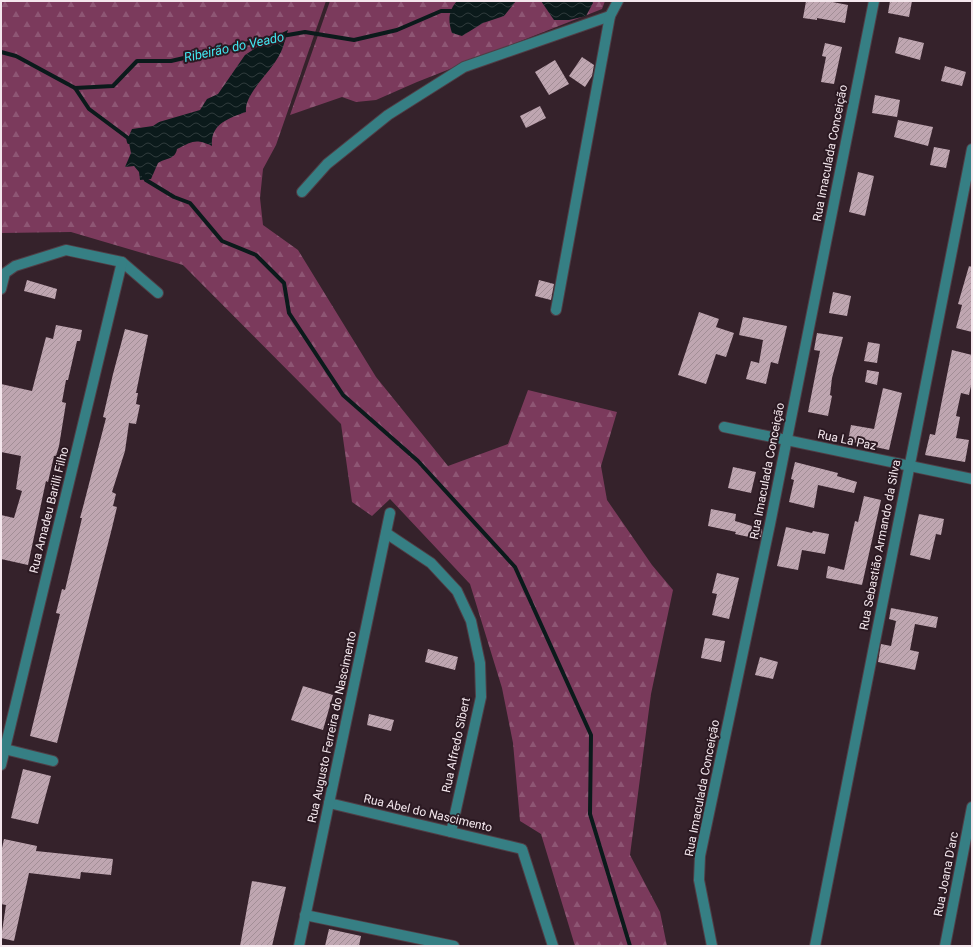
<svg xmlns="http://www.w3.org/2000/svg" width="973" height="947" font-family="Roboto,sans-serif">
  <defs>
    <pattern id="forest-firs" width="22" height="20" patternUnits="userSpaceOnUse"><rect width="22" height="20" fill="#7b3a5c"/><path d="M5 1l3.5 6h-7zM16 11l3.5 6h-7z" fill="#8e5674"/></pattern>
    <pattern id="water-waves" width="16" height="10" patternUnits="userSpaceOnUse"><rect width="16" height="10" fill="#0b1a1b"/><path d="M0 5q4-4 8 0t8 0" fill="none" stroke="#2f3b3c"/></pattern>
    <pattern id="building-hatch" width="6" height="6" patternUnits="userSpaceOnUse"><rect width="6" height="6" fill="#bfa6b1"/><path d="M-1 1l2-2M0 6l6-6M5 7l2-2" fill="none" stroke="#a28e96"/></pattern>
  </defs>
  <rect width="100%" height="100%" fill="#35222b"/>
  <!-- forest -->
  <g fill="url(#forest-firs)">
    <path d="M1,1H326L276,145L263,169L260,198L263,225L298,250L376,377L448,466L508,444L528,390L617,412L601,466L607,500L652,565L673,590L651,694L630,855L660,912L667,946H575L541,834L520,821L513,743L502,688L470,584L390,499L372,516L352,502L341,424L183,265L71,232L1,233Z"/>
    <path d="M330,1H605L602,9L417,82L376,100L356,102L342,97L290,115Z"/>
  </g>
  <!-- water -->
  <g fill="url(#water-waves)">
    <path d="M457,1H516L504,16L483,23L462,36L452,33C448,21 448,11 457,1Z"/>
    <path d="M541,1H592L593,3L586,16L569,20H554Z"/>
    <path d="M288,30C285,39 283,51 277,59C269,73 244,95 246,112C229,118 210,124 212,146C195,138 192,142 177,149C175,160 165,158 158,163L151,179L140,180L139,172L134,166L125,167L131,153L128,138L132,129L153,126L159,122L200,110L207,99L218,94L245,55L271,38Z"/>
  </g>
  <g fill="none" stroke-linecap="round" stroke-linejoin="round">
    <!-- stream -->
    <g stroke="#0b1a1b" stroke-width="4">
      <path d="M282,36L305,32L354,40L397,30L441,11H455"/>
      <path d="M1,52L16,56L75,88L113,86L137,61H171L275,37"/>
      <path d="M75,88L89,109L128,138L129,142"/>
      <path d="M144,176L146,180L174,197L190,203L222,241L256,255L284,283L289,313L343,395L418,461L515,567L591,735L590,814L630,946"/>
    </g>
  </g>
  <!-- building -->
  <g fill="url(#building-hatch)">
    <path d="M806,1H827L848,5L845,23L817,18V20L803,18Z"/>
    <path d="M890,1H912L909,17L888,13Z"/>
    <path d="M899,37L924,43L920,60L895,53Z"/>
    <path d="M825,43L842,47L834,84L821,82L826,57L822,56Z"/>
    <path d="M582,57L594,65L592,76L585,87L569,76Z"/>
    <path d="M555,60L569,84L549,95L535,72Z"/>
    <path d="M945,66L966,72L962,86L941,81Z"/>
    <path d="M875,95L900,100L897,117L872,113Z"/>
    <path d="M540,106L546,118L526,128L520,116Z"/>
    <path d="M898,120L933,127L928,146L894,137Z"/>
    <path d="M934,147L950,150L946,168L930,165Z"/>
    <path d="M858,172L874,176L865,216L849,212Z"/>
    <path d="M969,266L972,267V332L956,328L962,305L958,304Z"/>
    <path d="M27,280L57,289L55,299L24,291Z"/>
    <path d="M539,280L554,284L551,300L535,296Z"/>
    <path d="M833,292L851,296L847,316L829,313Z"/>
    <path d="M699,312L719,319L716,327L734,333L726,357L716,354L706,384L678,375Z"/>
    <path d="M743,317L787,326L778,364L771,362L766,384L746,379L751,361L759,363L763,340L739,335Z"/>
    <path d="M56,325L82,330L80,341H77L68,380H66L62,402L66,403L59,446L56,456H54L48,482L46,481L28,565L1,559V515L14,518L22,491L16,489L21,456L1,452V384L32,391L46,337L53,339Z"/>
    <path d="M125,329L148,335L136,393H138L136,404L140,405L136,424L129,423L125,451L112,492L116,494L113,506L117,507L112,528L57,743L30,736L60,614L56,613L62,589L65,590L82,518H80L83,507L106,418L103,417L113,374Z"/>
    <path d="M817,333L843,337L832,378L830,395L832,396L828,416L808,412L820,351L814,350Z"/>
    <path d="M868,342L880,344L877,363L864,361Z"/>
    <path d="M952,350L972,355V381L969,395L961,393L956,416L960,417L956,438L969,440L965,462L925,455L930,434L935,435Z"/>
    <path d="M867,370L879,372L877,385L865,382Z"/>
    <path d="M883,388L902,393L889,450L848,441L851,425L874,429Z"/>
    <path d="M795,462L838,473L837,476L857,482L854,493L818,485L814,508L789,502L794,480L791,479Z"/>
    <path d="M733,467L756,472L751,493L728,488Z"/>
    <path d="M864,496L881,500L862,585L826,578L828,566L844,570L855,521L858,522Z"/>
    <path d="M711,509L736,514L735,521L762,529L761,537L750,535L749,537L735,534L736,532L708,526Z"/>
    <path d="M919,514L944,519L941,535L936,534L930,560L910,555Z"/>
    <path d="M786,527L812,533L813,531L829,534L825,554L802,550L798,570L777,566Z"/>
    <path d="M717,573L739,578L729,619L712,615L717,594L712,593Z"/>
    <path d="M891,608L938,617L936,628L915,624L910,650L919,652L915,670L878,662L881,644L891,646L896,621L889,619Z"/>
    <path d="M705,638L725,641L721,662L701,658Z"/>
    <path d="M428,649L458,657L455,670L425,662Z"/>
    <path d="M760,657L778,662L773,679L755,675Z"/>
    <path d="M303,686L333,695L323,730L291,720Z"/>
    <path d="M369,714L394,720L391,731L367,725Z"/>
    <path d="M23,769L51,776L38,824L11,818Z"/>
    <path d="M4,839L37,846L36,851L113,859L111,875L81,872L80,879L29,873L14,941L1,938L6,905L1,904V853Z"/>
    <path d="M252,881L286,887L272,946H240Z"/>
    <path d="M329,929L361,936L359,946H325Z"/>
  </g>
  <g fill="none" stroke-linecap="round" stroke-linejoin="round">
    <defs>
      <g id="minor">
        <path d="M302,192L327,164L388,115L464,67L610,16"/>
        <path d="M1,289L5,273L15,266L66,250L122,262L158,293"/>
        <path d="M556,310L610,16L618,1"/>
        <path d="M724,427L972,479"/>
        <path d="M386,533L431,563L457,591L471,621L480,663L481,697L451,832"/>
        <path d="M1,748L53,761"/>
        <path d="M1,765L122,262"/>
        <path d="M329,803L522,849L553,946"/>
        <path d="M305,915L454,946"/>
        <path d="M299,946L390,513"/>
        <path d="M712,946L699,880L700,856L770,524L874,1"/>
        <path d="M815,946L972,149"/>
        <path d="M945,946L972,807"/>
      </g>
    </defs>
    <!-- minor casing -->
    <use href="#minor" stroke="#503e46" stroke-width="12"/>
    <!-- minor -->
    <use href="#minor" stroke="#367f84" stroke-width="10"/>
  </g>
  <g text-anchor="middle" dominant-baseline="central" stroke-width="4" stroke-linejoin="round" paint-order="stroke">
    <!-- street labels -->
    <g font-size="12" fill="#f4e7ed" stroke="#2b1922">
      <text transform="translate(830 153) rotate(-79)">Rua Imaculada Conceição</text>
      <text transform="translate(847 440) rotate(12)">Rua La Paz</text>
      <text transform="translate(767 471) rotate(-79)">Rua Imaculada Conceição</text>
      <text transform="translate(49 510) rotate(-76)">Rua Amadeu Barilli Filho</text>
      <text transform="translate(880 545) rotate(-79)">Rua Sebastião Armando da Silva</text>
      <text transform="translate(332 727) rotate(-78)">Rua Augusto Ferreira do Nascimento</text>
      <text transform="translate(456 745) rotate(-78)">Rua Alfredo Sibert</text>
      <text transform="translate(702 788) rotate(-79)">Rua Imaculada Conceição</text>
      <text transform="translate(428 813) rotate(13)">Rua Abel do Nascimento</text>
      <text transform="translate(946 874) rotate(-79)">Rua Joana D'arc</text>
    </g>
    <!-- water labels -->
    <g font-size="13" font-style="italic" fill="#41e6f0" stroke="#2b1922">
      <text transform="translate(234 47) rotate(-12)">Ribeirão do Veado</text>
    </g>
  </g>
  <!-- border -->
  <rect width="973" height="947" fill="none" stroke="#f4e7ed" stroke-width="4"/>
</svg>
